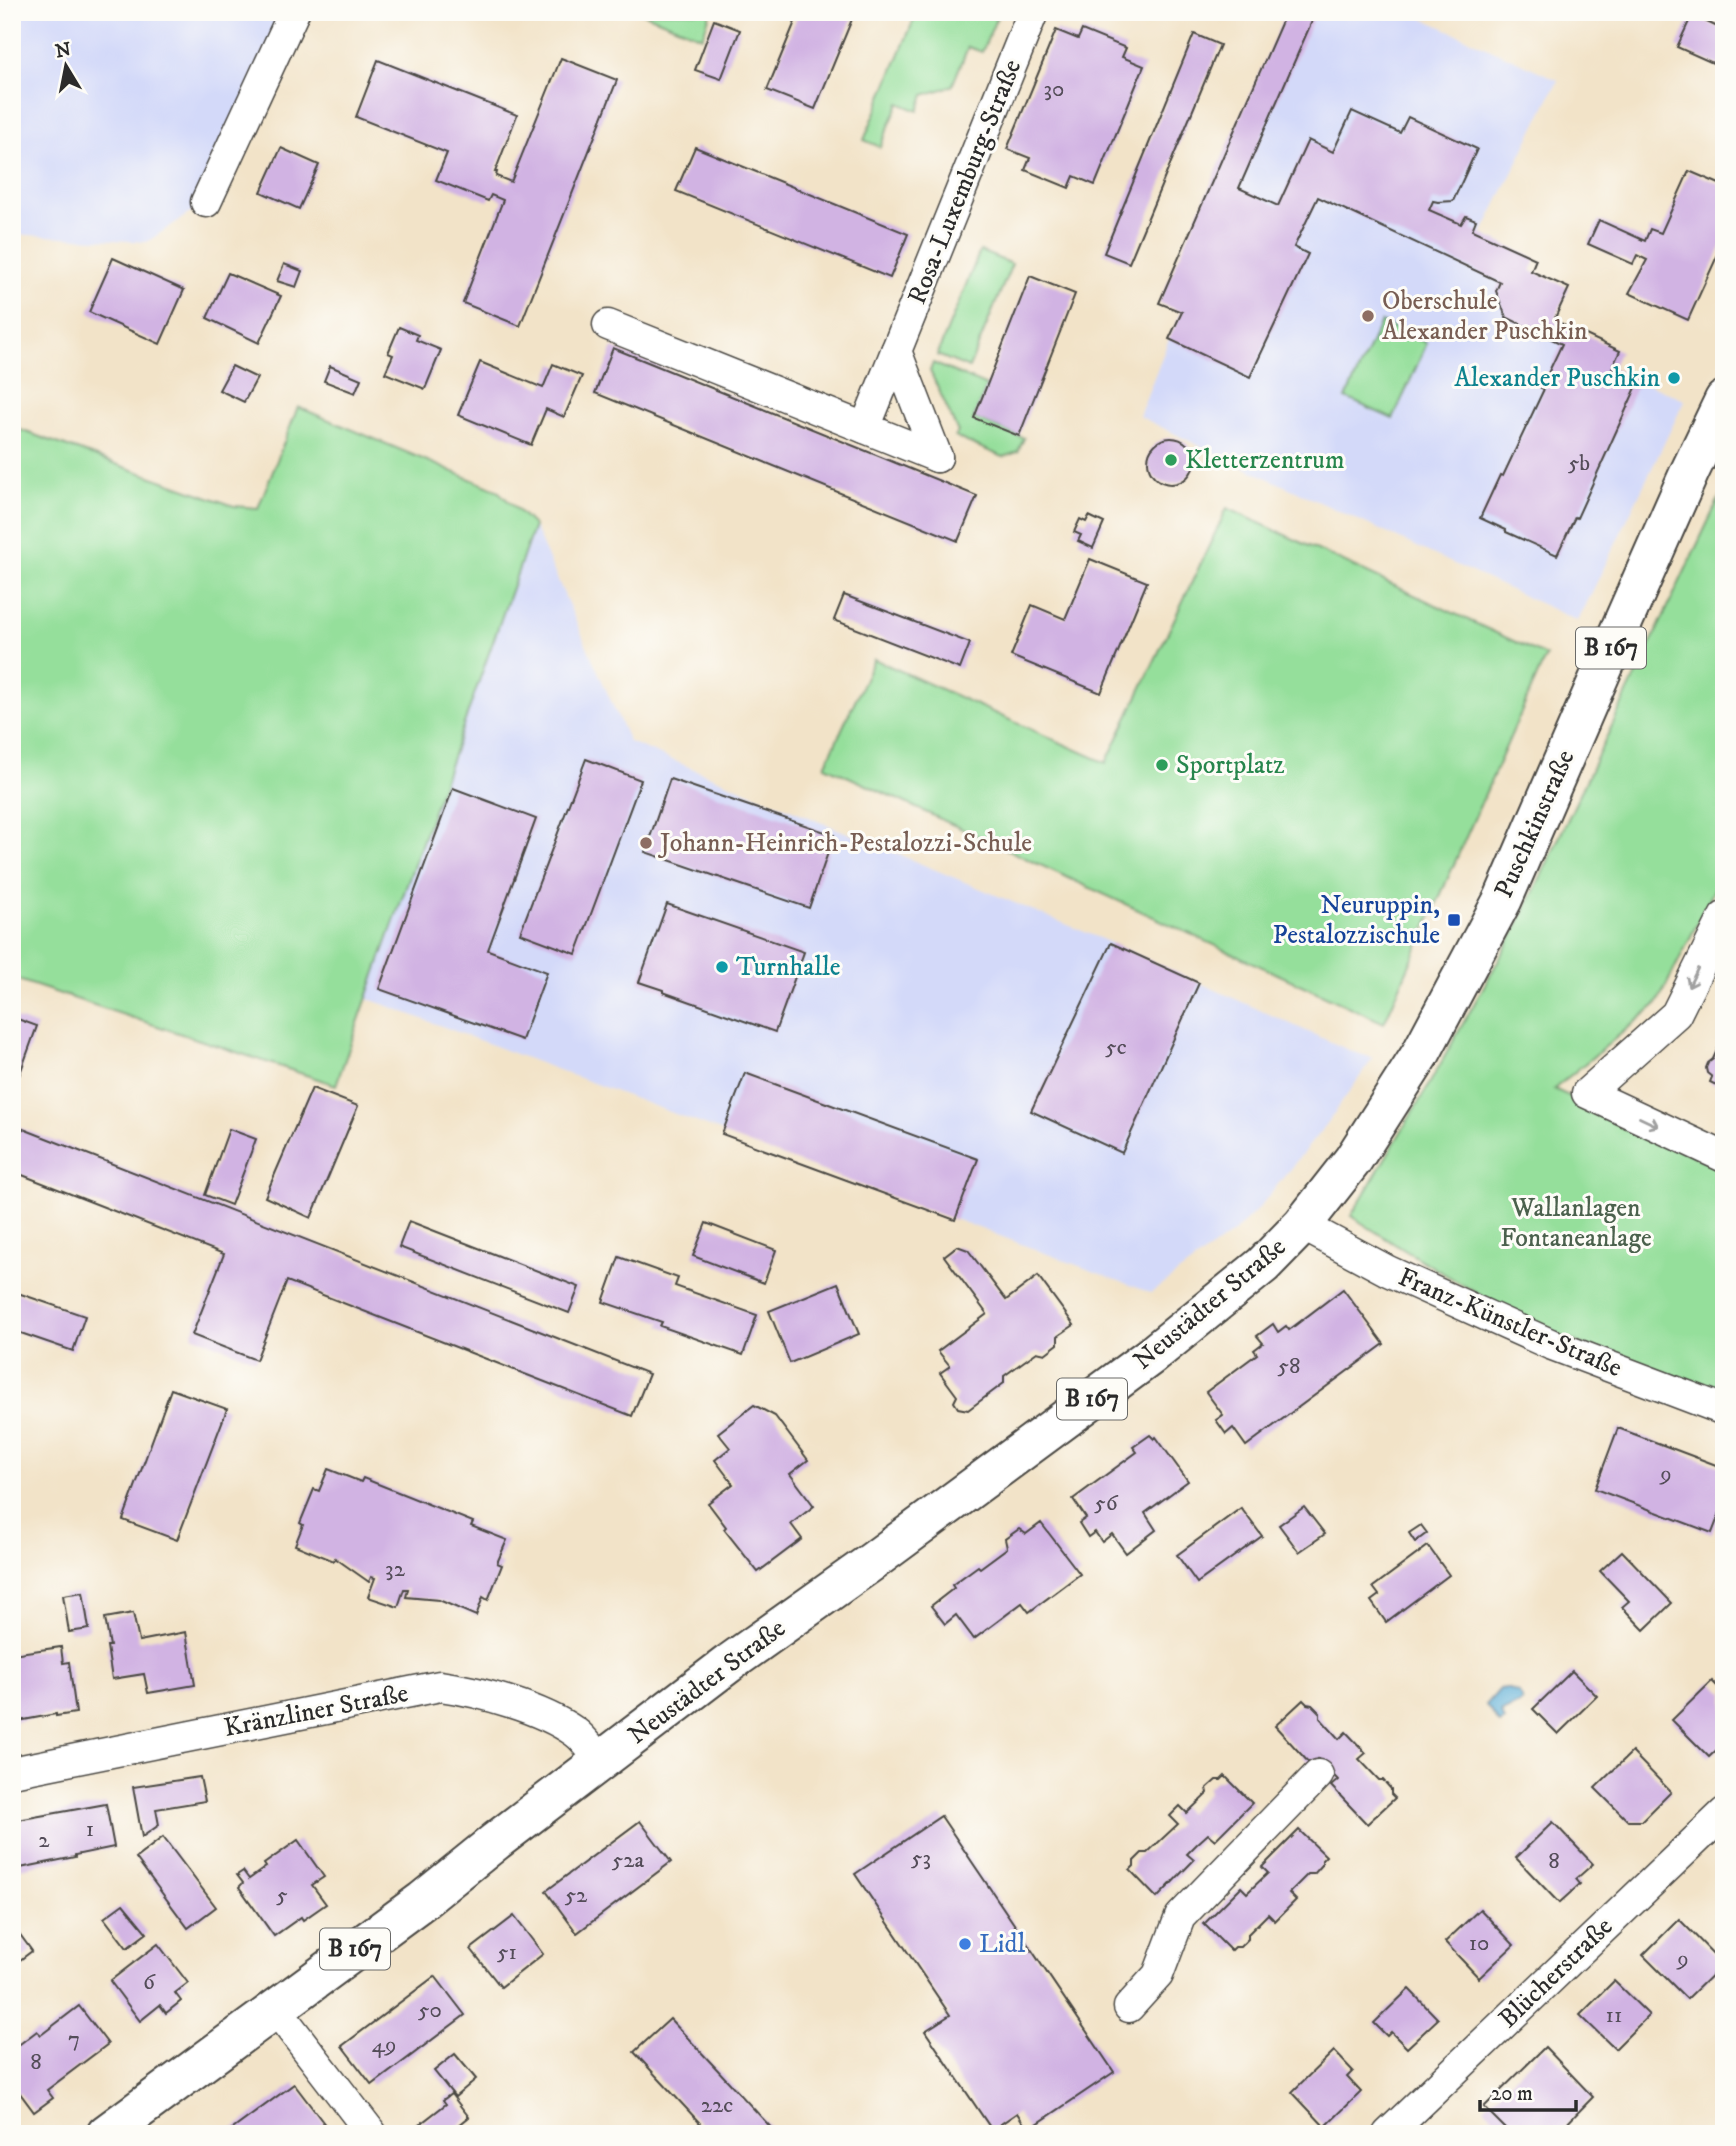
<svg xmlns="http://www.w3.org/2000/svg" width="1736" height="2146" font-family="'IM FELL DW Pica',serif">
  <rect width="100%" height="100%" fill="#fdfcf7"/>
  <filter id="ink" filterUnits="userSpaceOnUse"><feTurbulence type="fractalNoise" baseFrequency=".0143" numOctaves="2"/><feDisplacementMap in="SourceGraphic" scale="14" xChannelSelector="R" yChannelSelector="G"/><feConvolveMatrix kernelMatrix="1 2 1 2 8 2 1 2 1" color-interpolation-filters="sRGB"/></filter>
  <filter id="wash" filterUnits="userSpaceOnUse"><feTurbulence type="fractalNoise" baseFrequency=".00686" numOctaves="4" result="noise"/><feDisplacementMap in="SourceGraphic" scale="28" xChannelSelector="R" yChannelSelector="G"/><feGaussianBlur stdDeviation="1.57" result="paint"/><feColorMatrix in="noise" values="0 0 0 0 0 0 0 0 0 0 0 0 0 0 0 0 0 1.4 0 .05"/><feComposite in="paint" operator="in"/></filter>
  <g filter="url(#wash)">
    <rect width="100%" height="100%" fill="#f2e3c8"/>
    <!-- built -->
    <g fill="#d3d9f9">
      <path d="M12,12H294L206,202L147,242L12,234Z"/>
      <path d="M1316,12H1409L1558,80L1482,234L1536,259L1531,271L1569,288L1554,320L1612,368L1685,400L1578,621L1228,460L1139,416L1169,339L1239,188Z"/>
      <path d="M534,526L629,742L1111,943L1353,1052L1373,1058L1328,1122L1258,1209L1234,1232L1151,1293L367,998Z"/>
    </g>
    <!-- green -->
    <g fill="#95df9b" stroke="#608563" stroke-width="2">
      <path d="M640,12H711L702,37Z"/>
      <path d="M917,12H999L982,52L968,47L952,86L924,95L918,111L899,103L880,147L864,140Z"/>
      <path d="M980,251L1012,264L969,368L937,355Z"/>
      <path d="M1381,322L1427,343L1393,419L1346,398Z"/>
      <path d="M933,363L987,386L974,418L1024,438L1018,452L1003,457L955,437L958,432L930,371Z"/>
      <path d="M298,407L497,490L534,526L336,1085L12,978V427L234,506L258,508Z"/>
      <path d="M1724,488V870L1657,1004L1554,1089L1724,1170V1397L1528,1324L1396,1245L1351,1216L1427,1088L1517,927Z"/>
      <path d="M1227,508L1546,656L1384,1023L825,766L874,659L1106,763Z"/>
    </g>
    <!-- water -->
    <path fill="#5caed7" stroke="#446c81" stroke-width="2" d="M1506,1688L1519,1693L1522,1701C1516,1707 1508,1708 1501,1713L1505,1721L1500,1724L1486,1705L1500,1689Z"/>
    <g id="blocks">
      <!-- building -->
      <g fill="#d1b3e3">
        <path d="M799,12H855L815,109L767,90Z"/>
        <path d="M1286,12H1316L1239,188L1278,206L1308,140L1333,152L1352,111L1400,133L1408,117L1477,149L1453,201L1438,202L1433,201L1429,210L1461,224L1466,216L1476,220L1472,230L1536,259L1531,271L1569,288L1554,320L1620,351L1612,368L1639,381L1577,518L1575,517L1557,555L1506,532V530L1480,518L1500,475L1503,476L1544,389L1541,388L1562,344L1506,317L1496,291L1500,282L1318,197L1294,247L1308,254L1250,377L1169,339L1182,312L1159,303Z"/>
        <path d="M1692,15L1724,30V68L1677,47Z"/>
        <path d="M714,20L740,30L721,79L695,70Z"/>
        <path d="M1056,30L1078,39L1082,30L1126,48L1122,57L1144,66L1095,185L1074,176L1069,188L1025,170L1030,158L1007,149Z"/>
        <path d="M1194,34L1220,45L1129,263L1104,253Z"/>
        <path d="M561,58L617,80L520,326L463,303L503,200L491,195L488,201L436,180L447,153L356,117L378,60L517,115L495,172H497L496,176L511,182Z"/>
        <path d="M695,147L908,234L890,278L676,191Z"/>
        <path d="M281,148L319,165L299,209L261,192Z"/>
        <path d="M1689,171L1724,186V241L1688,320L1629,293L1647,260L1637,255L1633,264L1588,244L1599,220L1645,241L1650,229L1661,233Z"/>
        <path d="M113,258L184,290L160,344L89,312Z"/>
        <path d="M284,264L302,271L296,287L277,281Z"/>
        <path d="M228,273L281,296L259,343L207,318Z"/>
        <path d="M1030,276L1075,294L1019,436L974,418Z"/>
        <path d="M399,327L418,335L416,340L441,350L425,389L385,373L393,355L388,353Z"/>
        <path d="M613,348L977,496L958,541L595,393Z"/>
        <path d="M480,362L543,388L553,364L582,376L564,417L546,409L531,445L458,415Z"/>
        <path d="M232,366L257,378L244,402L219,390Z"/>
        <path d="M330,366L361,379L355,393L324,381Z"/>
        <circle cx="1171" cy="461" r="23"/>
        <path d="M1089,516L1104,523L1093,548L1078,541L1081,535L1074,532L1080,519L1086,522Z"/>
        <path d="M1090,559L1147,582L1101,693L1011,656L1032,605L1065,619Z"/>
        <path d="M844,595L970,643L960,669L834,620Z"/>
        <path d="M586,759L641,780L576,954L520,933Z"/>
        <path d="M670,779L834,835L809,908L645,852Z"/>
        <path d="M453,788L536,819L488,950L547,972L522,1040L379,989Z"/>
        <path d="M667,904L804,952L775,1032L663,992V990L639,982Z"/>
        <path d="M1111,943L1199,983L1122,1153L1031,1111Z"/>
        <path d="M12,1017L37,1026L19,1076L12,1074Z"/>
        <path d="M1724,1035V1089L1710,1082L1712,1077L1707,1073L1706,1068L1708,1063L1713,1059Z"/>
        <path d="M745,1073L978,1159L955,1220L722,1134Z"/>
        <path d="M312,1088L358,1106L311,1218L265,1197Z"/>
        <path d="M13,1125L649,1374L632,1416L287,1281L256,1360L192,1335L224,1254L12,1171Z"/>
        <path d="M229,1129L256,1139L231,1205L205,1195Z"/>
        <path d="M409,1221L579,1287L569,1313L399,1247Z"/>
        <path d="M706,1223L776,1250L764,1283L693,1256Z"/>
        <path d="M957,1246L968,1250L1006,1300L1038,1276L1074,1325L1058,1336V1344L1045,1354L1037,1352L1023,1362L1004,1376V1383L968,1410L958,1408L954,1402L957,1396L940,1373L950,1366L938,1351L987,1314L944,1256Z"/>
        <path d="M619,1257L678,1278L675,1286L757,1315L743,1355L660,1326L662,1322L603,1302Z"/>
        <path d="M838,1283L859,1334L790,1363L769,1311Z"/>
        <path d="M1343,1289L1384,1344L1246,1446L1233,1428L1226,1434L1216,1420L1223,1415L1206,1392L1257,1354L1254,1350L1263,1343L1257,1336L1273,1324L1278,1332L1286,1326L1289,1330Z"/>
        <path d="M12,1291L85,1316L73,1351L12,1330Z"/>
        <path d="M171,1389L227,1409L177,1540L123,1520Z"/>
        <path d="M754,1405L775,1416L808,1460L790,1474L814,1506L791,1524L802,1539L758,1572L724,1529L726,1527L708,1503L733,1484L715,1460L730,1448L718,1433Z"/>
        <path d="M1618,1428L1724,1468V1502L1712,1533L1595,1489Z"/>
        <path d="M1150,1435L1154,1439L1156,1437L1188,1481L1145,1513L1156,1530L1126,1553L1112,1534L1102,1542L1095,1532L1088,1537L1079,1523L1086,1518L1073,1499L1137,1452L1133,1447Z"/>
        <path d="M328,1469L361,1482L363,1478L473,1522L471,1526L507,1540L497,1563L502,1565L488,1600L483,1597L476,1616L439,1600L406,1597L408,1589H404L398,1607L368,1597L375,1578L371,1577L369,1582L335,1558L334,1561L295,1545L303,1525L300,1523L314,1489L319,1491Z"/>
        <path d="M1304,1507L1325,1534L1299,1552L1279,1525Z"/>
        <path d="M1241,1508L1262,1536L1197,1583L1177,1555Z"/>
        <path d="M1041,1523L1080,1574L1029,1612L1022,1603L974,1639L956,1615L945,1624L931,1606L954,1588L952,1585L978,1566L980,1568L1007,1548L1005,1539L1019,1529L1026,1534Z"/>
        <path d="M1421,1525L1427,1533L1415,1542L1409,1533Z"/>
        <path d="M1428,1546L1449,1575L1386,1622L1371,1601L1379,1595L1373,1587Z"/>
        <path d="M1622,1551L1672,1603L1644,1630L1622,1607L1629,1601L1600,1571Z"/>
        <path d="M83,1592L89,1629L69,1632L63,1595Z"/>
        <path d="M133,1613L139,1641L186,1632L195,1685L148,1693L144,1674L112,1679L107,1646H110L105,1618Z"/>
        <path d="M61,1647L63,1663L69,1662L76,1713L56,1716V1714L13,1722L12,1654Z"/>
        <path d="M1572,1671L1597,1696L1558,1734L1533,1709Z"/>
        <path d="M1712,1681L1724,1693V1743L1709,1757L1672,1720Z"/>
        <path d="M1303,1700L1307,1704L1312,1705L1320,1713V1718L1339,1739L1346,1732L1366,1753L1359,1759L1379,1780H1383L1391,1789V1794L1395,1798L1367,1824L1331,1786L1338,1780L1318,1759L1311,1765L1275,1726Z"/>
        <path d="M1632,1752L1671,1792L1642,1821H1628L1595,1788Z"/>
        <path d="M1225,1776L1252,1803L1215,1840L1208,1834L1197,1844L1187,1854L1194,1860L1157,1898L1130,1870L1134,1866V1861L1142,1853H1147L1178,1824L1170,1816L1180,1806L1187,1813L1208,1793L1207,1788L1216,1780H1221Z"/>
        <path d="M200,1777L205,1801L156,1809L159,1825L142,1837L133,1787Z"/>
        <path d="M106,1804L114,1847L75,1855V1857L20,1868L12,1821Z"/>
        <path d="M941,1816L1114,2072L1028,2130L1017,2113L992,2130L925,2031L950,2015L855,1874Z"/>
        <path d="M640,1821L671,1862L577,1933L546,1891Z"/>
        <path d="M1553,1822L1593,1864L1576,1879L1580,1884L1559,1903L1516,1858Z"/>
        <path d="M1299,1830L1326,1856L1322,1860V1865L1314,1874H1308L1289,1893L1296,1900L1275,1921L1268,1914L1248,1934V1939L1240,1947H1235L1231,1951L1204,1924L1241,1887L1247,1893L1268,1873L1262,1867Z"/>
        <path d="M163,1837L216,1907L188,1928L136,1858Z"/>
        <path d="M298,1840L324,1877L312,1885L326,1904L303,1920L301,1917L274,1936L239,1887L243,1883L237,1875L243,1871L249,1879L266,1867L264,1864Z"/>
        <path d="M123,1904L147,1933L127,1948L104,1918Z"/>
        <path d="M1480,1909L1514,1945L1479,1978L1445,1942Z"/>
        <path d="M12,1913L16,1929L32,1951L12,1966Z"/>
        <path d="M514,1916L543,1954L501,1987L471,1949Z"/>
        <path d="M1679,1919L1723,1964L1687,1999L1643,1955Z"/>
        <path d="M158,1944L188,1983L175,1993L181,2001L166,2013L160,2005L140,2021L110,1981Z"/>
        <path d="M435,1976L465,2015L372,2085L342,2046Z"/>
        <path d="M1614,1981L1649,2015L1615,2049L1580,2015Z"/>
        <path d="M1409,1989L1438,2019L1407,2048L1391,2032L1387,2036L1374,2023Z"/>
        <path d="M79,2006L108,2044L47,2090L53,2098L34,2112L19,2092L14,2096L12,2093V2050L37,2031L41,2035Z"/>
        <path d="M670,2019L714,2066L777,2134H710L634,2052Z"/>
        <path d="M1545,2047L1593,2097L1557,2134H1511L1484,2107Z"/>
        <path d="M1334,2051L1353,2071L1347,2077L1361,2092L1325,2127L1292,2092Z"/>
        <path d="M455,2054L476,2079L455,2097L434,2071Z"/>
        <path d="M294,2084L326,2126L315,2134H226Z"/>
        <path d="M451,2094L469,2117L448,2134H426L419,2125L446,2104L443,2100Z"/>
      </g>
    </g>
  </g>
  <g filter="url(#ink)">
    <use href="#blocks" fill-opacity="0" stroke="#494743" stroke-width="2"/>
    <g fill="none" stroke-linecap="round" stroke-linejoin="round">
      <defs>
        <g id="minor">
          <path d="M206,202L294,12"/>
          <path d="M608,325L937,457"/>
          <path d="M896,351L937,457"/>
          <path d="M865,428L1033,12"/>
          <path d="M1724,917L1676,1014L1587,1093L1724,1157"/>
          <path d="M1302,1225L1388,1271L1550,1344L1724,1410"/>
          <path d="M12,1772L440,1686C482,1692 541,1708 575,1732C585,1739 593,1752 601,1761"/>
          <path d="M1129,2007L1158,1975L1180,1917L1318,1775"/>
          <path d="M275,2008L372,2134"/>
          <path d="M1388,2134L1724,1813"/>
        </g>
        <path id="primary" d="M106,2134L422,1901L496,1841L728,1664L873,1561L1152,1355L1263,1265L1302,1225L1353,1160L1420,1055L1503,899L1624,620L1690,471L1724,400"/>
      </defs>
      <!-- minor casing -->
      <use href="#minor" stroke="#494743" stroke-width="33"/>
      <!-- primary casing -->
      <use href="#primary" stroke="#494743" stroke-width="42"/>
      <!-- minor -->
      <use href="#minor" stroke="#fff" stroke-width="30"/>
      <!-- primary -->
      <use href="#primary" stroke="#fff" stroke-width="38"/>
    </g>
    <!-- one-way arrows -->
    <defs><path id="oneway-shaft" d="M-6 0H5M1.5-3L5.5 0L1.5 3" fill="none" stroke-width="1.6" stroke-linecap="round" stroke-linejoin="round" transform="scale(1.75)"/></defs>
    <g stroke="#a0a0a0">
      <use href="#oneway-shaft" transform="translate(1693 978) rotate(116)"/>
      <use href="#oneway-shaft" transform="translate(1649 1122) rotate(25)"/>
    </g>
  </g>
  <!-- markers -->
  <g fill="#8d6e63" stroke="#fdfcf7" stroke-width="2.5">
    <circle cx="1368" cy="316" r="7"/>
    <circle cx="646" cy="843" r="7"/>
  </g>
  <g fill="#0f9aa8" stroke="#fdfcf7" stroke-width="2.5">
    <circle cx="1674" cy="378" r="7"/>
    <circle cx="722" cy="967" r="7"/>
  </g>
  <g fill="#2e9e5b" stroke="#fdfcf7" stroke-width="2.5">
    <circle cx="1171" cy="460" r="7"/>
    <circle cx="1162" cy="765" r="7"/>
  </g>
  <rect fill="#1a4fb4" stroke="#fdfcf7" stroke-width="2.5" x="1447" y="913" width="14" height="14" rx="3.5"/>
  <circle fill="#3f7fe0" stroke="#fdfcf7" stroke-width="2.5" cx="965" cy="1944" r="7"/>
  <g text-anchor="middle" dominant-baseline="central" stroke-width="6" stroke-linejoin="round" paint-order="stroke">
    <!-- number labels -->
    <g font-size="23" fill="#544d59">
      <text x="1054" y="89">30</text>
      <text x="1579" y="463">5b</text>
      <text x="1116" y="1047">5c</text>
      <text x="1289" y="1366">58</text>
      <text x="1666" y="1474">9</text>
      <text x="1106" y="1503">56</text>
      <text x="395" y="1569">32</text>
      <text x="90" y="1829">1</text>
      <text x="44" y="1840">2</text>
      <text x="921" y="1858">53</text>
      <text x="628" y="1860">52a</text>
      <text x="1554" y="1861">8</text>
      <text x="282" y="1895">5</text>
      <text x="576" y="1895">52</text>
      <text x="1479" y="1943">10</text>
      <text x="507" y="1952">51</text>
      <text x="1683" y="1959">9</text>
      <text x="149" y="1982">6</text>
      <text x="430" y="2010">50</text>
      <text x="1614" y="2015">11</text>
      <text x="74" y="2039">7</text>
      <text x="384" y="2045">49</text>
      <text x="36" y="2062">8</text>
      <text x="717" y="2105">22c</text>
    </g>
    <!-- shield labels -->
    <g fill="#fdfcf7" stroke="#6a6a68" stroke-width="2">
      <rect x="1576" y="627.5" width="70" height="41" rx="5"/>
      <rect x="1057" y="1378.5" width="70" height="41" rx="5"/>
      <rect x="320" y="1928.5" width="70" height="41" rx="5"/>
    </g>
    <g font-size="24" font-weight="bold" fill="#2b2b2b">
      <text x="1611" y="648">B 167</text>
      <text x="1092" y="1399">B 167</text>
      <text x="355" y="1949">B 167</text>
    </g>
    <!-- street labels -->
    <g font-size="26" fill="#2b2b2b" stroke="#fdfcf7">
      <text transform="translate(965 182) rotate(-68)">Rosa-Luxemburg-Straße</text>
      <text transform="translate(1535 824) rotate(-66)">Puschkinstraße</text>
      <text transform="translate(1210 1304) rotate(-40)">Neustädter Straße</text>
      <text transform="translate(1510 1323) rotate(23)">Franz-Künstler-Straße</text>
      <text transform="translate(707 1682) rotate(-37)">Neustädter Straße</text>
      <text transform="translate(316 1711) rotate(-11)">Kränzliner Straße</text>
      <text transform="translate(1556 1973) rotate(-44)">Blücherstraße</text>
    </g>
    <!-- education labels -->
    <g font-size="26" fill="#785e54" stroke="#fdfcf7" text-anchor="start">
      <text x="1382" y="301">Oberschule<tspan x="1382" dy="30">Alexander Puschkin</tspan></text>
      <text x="660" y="843">Johann-Heinrich-Pestalozzi-Schule</text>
    </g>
    <!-- culture labels -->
    <g font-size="26" fill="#0d838f" stroke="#fdfcf7" text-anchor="end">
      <text x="1660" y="378">Alexander Puschkin</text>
      <text x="736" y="967" text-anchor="start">Turnhalle</text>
    </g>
    <!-- leisure labels -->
    <g font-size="26" fill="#27864d" stroke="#fdfcf7" text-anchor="start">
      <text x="1185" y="460">Kletterzentrum</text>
      <text x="1176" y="765">Sportplatz</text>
    </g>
    <!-- transit labels -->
    <g font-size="26" fill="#164399" stroke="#fdfcf7" text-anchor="end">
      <text x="1440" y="905">Neuruppin,<tspan x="1440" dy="30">Pestalozzischule</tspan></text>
    </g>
    <!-- park labels -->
    <g font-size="26" fill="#4b614d" stroke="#fdfcf7">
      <text x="1576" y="1208">Wallanlagen<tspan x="1576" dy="30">Fontaneanlage</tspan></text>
    </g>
    <!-- shop labels -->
    <g font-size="26" fill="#366cbe" stroke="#fdfcf7" text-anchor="start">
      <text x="979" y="1944">Lidl</text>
    </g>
  </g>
  <!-- margin -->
  <rect width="1736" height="2146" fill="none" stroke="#fdfcf7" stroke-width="42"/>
  <!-- north arrow -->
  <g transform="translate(66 66) rotate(350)" stroke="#fdfcf7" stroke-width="5" paint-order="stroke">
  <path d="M0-5L12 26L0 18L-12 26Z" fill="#2b2b2b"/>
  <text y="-10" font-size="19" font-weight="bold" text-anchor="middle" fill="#2b2b2b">N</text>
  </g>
  <!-- scale -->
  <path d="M1480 2100v10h96v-10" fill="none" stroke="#2b2b2b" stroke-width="3.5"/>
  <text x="1491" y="2100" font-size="21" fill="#2b2b2b" stroke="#fdfcf7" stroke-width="5" paint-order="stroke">20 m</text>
</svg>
